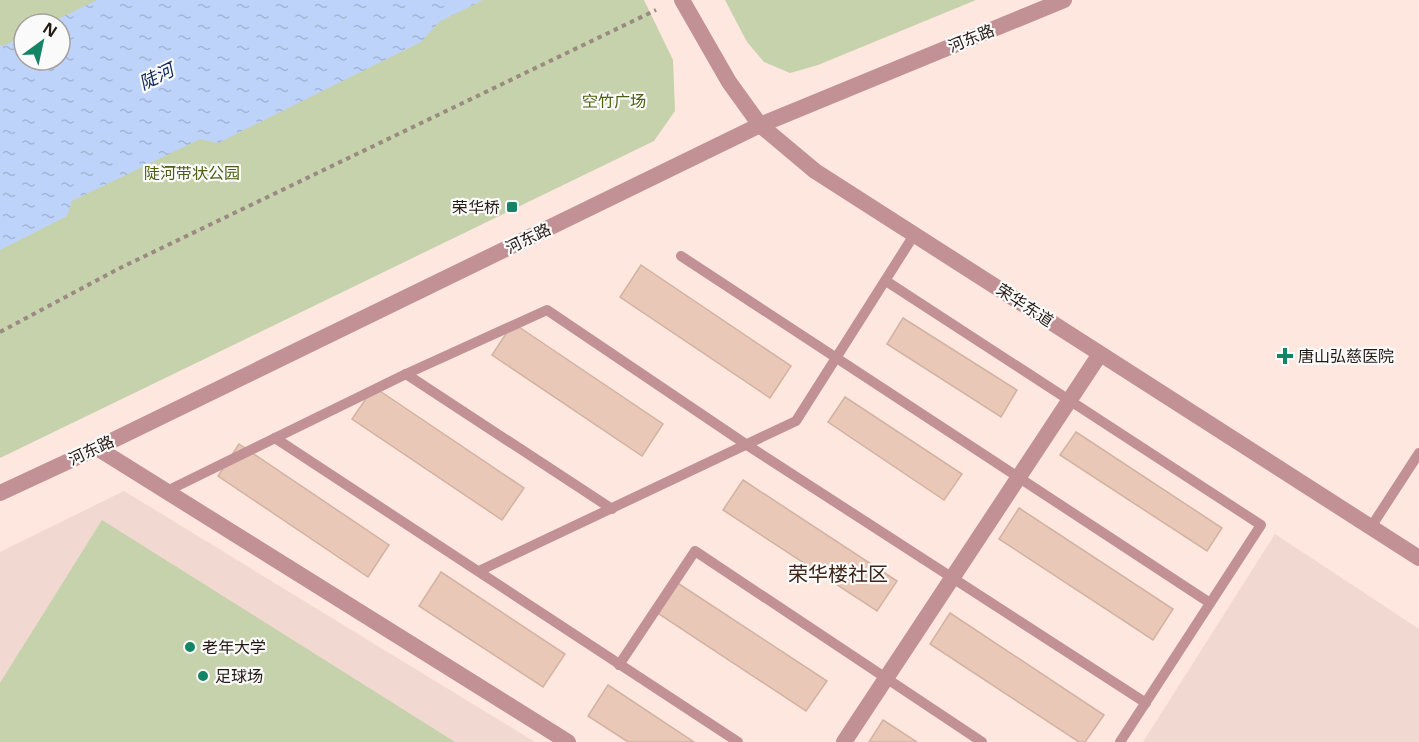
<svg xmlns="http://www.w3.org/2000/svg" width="1419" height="742" font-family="'Noto Sans','Noto Sans SC',sans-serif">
  <defs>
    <pattern id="water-ripples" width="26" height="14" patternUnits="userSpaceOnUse" patternTransform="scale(1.5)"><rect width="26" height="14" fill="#bed3f9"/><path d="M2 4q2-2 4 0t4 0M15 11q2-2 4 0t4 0" fill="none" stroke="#a3b5d5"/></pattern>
  </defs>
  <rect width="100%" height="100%" fill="#fde7de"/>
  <!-- education -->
  <g fill="#f1d8d0">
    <path d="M124,491L535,742H0V552Z"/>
    <path d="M1275,534L1419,629V742H1143Z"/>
  </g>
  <!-- green -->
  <g fill="#c5d2ab" fill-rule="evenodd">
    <path d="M0,0H644L673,60L675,111L654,141L0,458ZM24,24H60V60H24Z"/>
    <path d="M725,0H976L818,65L790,73L764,62L747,42Z"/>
    <path d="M102,520L455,742H0V683Z"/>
  </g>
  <!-- water -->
  <path fill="url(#water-ripples)" d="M97,0H483L439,22L421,42L218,143L200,139L72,201L67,216L0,250V45L3,46L24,36V60H60V24H48Z"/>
  <!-- building -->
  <g fill="#eac8b8" stroke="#d3b2a2" stroke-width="1.5">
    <path d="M641,265L791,366L770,398L620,297Z"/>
    <path d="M903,318L1017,390L1001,417L887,344Z"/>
    <path d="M513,323L663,424L642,456L492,355Z"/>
    <path d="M374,387L524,488L502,520L352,419Z"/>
    <path d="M845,397L962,474L944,500L828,422Z"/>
    <path d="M1076,432L1222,528L1207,551L1060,455Z"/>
    <path d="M239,444L389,545L368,577L218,476Z"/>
    <path d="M743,480L897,581L877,611L723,510Z"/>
    <path d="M1019,508L1173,609L1153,640L999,539Z"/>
    <path d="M441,572L565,654L543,687L419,606Z"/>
    <path d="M673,580L827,681L806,711L653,610Z"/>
    <path d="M950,613L1104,715L1085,742H1079L930,644Z"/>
    <path d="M608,685L694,742H628L588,716Z"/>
    <path d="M883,720L917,742H869Z"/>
  </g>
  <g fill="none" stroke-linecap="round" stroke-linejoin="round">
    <!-- path -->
    <path stroke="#9b8a82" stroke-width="4" stroke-dasharray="4.5 4.5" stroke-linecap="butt" d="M0,332L118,269L656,10"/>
    <!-- service -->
    <g stroke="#c19195" stroke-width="10">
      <path d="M681,256L1210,603"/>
      <path d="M886,281L1261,525L1120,742"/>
      <path d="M406,374L612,509"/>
      <path d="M275,438L738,742"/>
      <path d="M167,491L406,374L547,310L747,445L1146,703"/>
      <path d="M1371,527L1419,453"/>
      <path d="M479,571L796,421L914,235"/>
      <path d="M619,665L695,551L982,742"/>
    </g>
    <!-- minor -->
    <g stroke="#c19195" stroke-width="16">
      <path d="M97,448L568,742"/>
      <path d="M844,742L1100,354"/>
    </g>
    <!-- tertiary -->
    <g stroke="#c19195" stroke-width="16">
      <path d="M682,0L729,82L760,125L815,171L1419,558"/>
      <path d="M0,493L97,448L760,125L1064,0"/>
    </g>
  </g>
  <!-- markers -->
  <g fill="#148564" stroke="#fafafa" stroke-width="2">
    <rect x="506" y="201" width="12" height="12" rx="3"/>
    <path d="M1282 347h6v6h6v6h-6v6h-6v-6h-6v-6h6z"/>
    <circle cx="190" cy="647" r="6"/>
    <circle cx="203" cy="676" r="6"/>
  </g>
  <g text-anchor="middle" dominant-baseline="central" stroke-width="4.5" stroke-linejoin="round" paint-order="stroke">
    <!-- street labels -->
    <g font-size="16" fill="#251913" stroke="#fafafa">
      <text transform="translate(971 38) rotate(-22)">河东路</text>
      <text transform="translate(528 238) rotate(-26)">河东路</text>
      <text transform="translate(1025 305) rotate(33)">荣华东道</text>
      <text transform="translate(91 450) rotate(-25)">河东路</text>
    </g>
    <!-- park labels -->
    <g font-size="16" fill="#4d5f12" stroke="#fafafa">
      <text x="614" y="101">空竹广场</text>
      <text x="192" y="173">陡河带状公园</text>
    </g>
    <!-- poi labels -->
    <g font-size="16" fill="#251913" stroke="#fafafa" text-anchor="start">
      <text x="500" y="207" text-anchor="end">荣华桥</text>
      <text x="1298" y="356">唐山弘慈医院</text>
      <text x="202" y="647">老年大学</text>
      <text x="215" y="676">足球场</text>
    </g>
    <!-- water labels -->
    <g font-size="18" font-style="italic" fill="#0e275d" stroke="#fafafa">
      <text transform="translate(156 76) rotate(-26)">陡河</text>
    </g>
    <!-- quarter labels -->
    <g font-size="20" fill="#3e2518" stroke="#fafafa">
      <text x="838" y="573">荣华楼社区</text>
    </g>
  </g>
  <!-- north arrow -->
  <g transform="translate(42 42) rotate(33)"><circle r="28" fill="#fafafa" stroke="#a5a09e" stroke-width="1.5"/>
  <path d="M0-4.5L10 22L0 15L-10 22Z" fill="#148564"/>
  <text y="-9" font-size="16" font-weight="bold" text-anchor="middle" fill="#251913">N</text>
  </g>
</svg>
